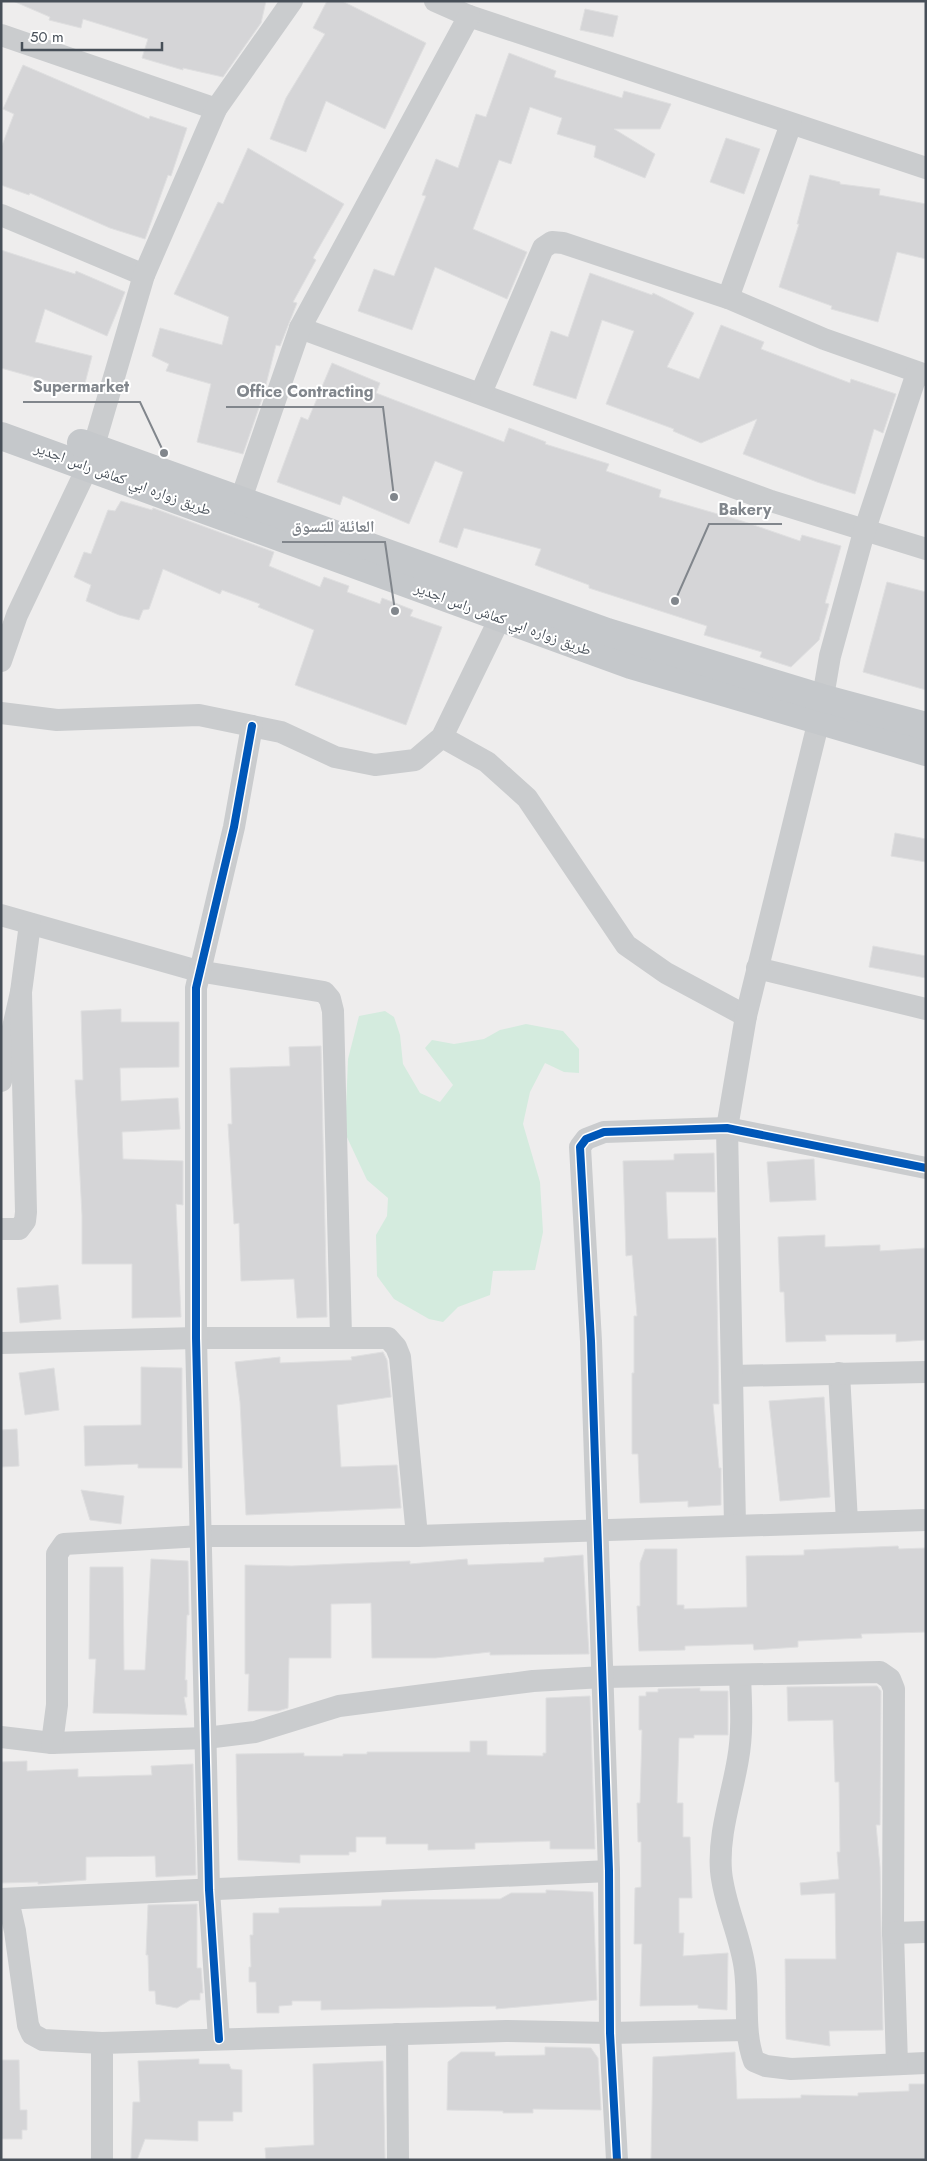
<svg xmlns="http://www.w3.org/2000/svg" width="927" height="2161" font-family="Jost,'Noto Naskh Arabic',sans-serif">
  <rect width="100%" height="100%" fill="#eeeded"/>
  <!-- green -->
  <path fill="#d4ebde" d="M385,1011L394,1017L400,1035L403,1064L420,1093L440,1102L453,1085L425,1048L432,1040L454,1044L484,1039L500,1030L526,1024L563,1031L579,1049V1073L564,1072L545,1063L530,1092L523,1124L540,1182L543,1232L535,1270L493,1271L490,1295L458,1307L443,1322L429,1319L394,1299L377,1276L376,1235L387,1216L388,1198L367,1180L345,1133L348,1059L359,1016Z"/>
  <!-- building -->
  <g fill="#d5d5d7" stroke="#dfdfe0">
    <path d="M13,1H266L261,23L223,77L183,68V70L142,58L148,39L83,19L81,28L49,20L50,17Z"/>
    <path d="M327,1H342L426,43L385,129L326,101L306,152L270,139L286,98L325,34L313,28Z"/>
    <path d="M585,9L618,16L613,37L580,30Z"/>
    <path d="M509,53L556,71L554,77L622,98L624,91L671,104L660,129H614L655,154L645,178L594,157L596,146L557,134L562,118L530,107L511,164L499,160L473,229L527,252L507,299L435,267L412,330L358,311L374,269L394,276L426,196L422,195L436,159L458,168L476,114L486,117Z"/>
    <path d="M23,65L149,119L150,116L187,128L171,176L168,175L145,239L110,228L30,193L29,195L1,185V148L14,114L3,109Z"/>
    <path d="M726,138L760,149L744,194L710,182Z"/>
    <path d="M248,148L344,204L313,258L316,260L293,302L297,303L280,346L276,345L263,396L243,454L197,442L211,384L166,371L169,364L152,356L160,328L222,345L229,317L174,294L218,202L223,204Z"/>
    <path d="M810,175L840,182V184L880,189L879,195L926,204V259L897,252L878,322L831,309L832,306L779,287L799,224H797Z"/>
    <path d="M1,250L75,274L76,271L125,292L107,336L45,309L35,342L92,356L83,391L1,368Z"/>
    <path d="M590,273L652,295L653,293L694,313L667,367L699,379L721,325L764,342L761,349L850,383L851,379L896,394L883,433L874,429L855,494L817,482L743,454L757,419L701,443L673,431L674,429L606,404L634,331L602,320L576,399L533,385L551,331L568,337Z"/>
    <path d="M332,363L380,383L376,393L504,442L509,428L546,442L545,444L609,464L606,471L661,490L659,497L742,521L800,541L802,535L841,546L825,603L829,604L819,640L791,667L760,657L762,652L704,635L707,626L589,588V585L535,565L541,549L464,528L457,548L439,542L463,472L435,461L409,524L343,496L340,505L277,482L301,417L308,420Z"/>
    <path d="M121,501L152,510L153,508L274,552L269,566L320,587L324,577L349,586L347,592L380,604L382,598L413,610L410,616L442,627L406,725L295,685L314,630L258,607L260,604L222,590L220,594L163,569L149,609L143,610L139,620L119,615L86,601L91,585L74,577L84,552L91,554L108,510L115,511Z"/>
    <path d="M887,582L926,592V690L863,672Z"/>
    <path d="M895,833L926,839V862L891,856Z"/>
    <path d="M873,946L926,956V978L869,967Z"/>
    <path d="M121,1009V1022H179V1067L120,1068L121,1101L178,1098L180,1129L122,1132L123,1159L183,1161V1205L176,1204L181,1317L132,1318V1264H82V1215L75,1080H83L81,1011Z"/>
    <path d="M321,1046L327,1317L297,1318L294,1279L241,1281L239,1223L234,1224L228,1124H232L230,1068L290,1066L289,1047Z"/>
    <path d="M714,1153L715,1192H666L668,1239L716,1238L719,1404H713L719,1468H721V1505L688,1507V1501L640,1503L638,1454H632V1373H634V1316H637L632,1255L626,1256L623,1161L674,1160V1154Z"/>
    <path d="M814,1159L816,1200L770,1202L767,1162Z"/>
    <path d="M825,1235V1247L880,1245V1251L926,1248V1340L896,1342V1334L825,1335L826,1341L786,1342L784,1292H780L778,1237Z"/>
    <path d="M58,1285L61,1319L20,1323L17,1288Z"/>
    <path d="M383,1352L387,1360L391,1397L337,1405L341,1467L397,1465L401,1508L246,1515L240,1402L235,1362L280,1357V1363L352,1360L351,1357Z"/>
    <path d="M141,1367L182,1368V1468H138V1464L85,1466L84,1426L141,1425Z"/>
    <path d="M54,1368L59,1410L25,1415L19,1373Z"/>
    <path d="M824,1397L830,1497L780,1501L769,1401Z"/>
    <path d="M17,1429L19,1466L1,1467V1430Z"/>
    <path d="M81,1490L124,1496L121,1524L90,1520Z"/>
    <path d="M898,1546L899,1549L926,1548V1632L861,1634L862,1638L798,1641V1647L754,1650L753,1644L685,1646V1650L639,1651L637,1606H640V1563L645,1549H677V1605H684V1609L747,1607L746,1556L804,1555V1550Z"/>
    <path d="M583,1555L589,1654L490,1655V1652L435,1658H372L371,1603L331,1604V1658H289L288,1708L278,1711H248L249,1674H245V1565L292,1566L410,1561V1564L467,1559L468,1565L544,1562V1558Z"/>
    <path d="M151,1559L188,1561L189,1615H187L185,1680H187V1697H184L187,1715L93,1713L96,1659H89L90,1567H123L124,1670H145Z"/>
    <path d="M877,1686L881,1691L880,1825H876L880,1867L883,2030L829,2031L830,2046L786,2039L785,1959H836L835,1893L801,1895L800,1883L839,1879L837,1852H840L839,1782H835L833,1720L788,1721L787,1687Z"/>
    <path d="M700,1688V1691H728V1735H694V1738H679L677,1803H683V1837H690L692,1898H679V1933H684L683,1956L728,1953L727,2010L698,2008V2005L640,2006L642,1944H634L635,1888L641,1887V1842H638L637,1803H640L642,1730H639V1696H646V1692H658V1689Z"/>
    <path d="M590,1696L595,1849H550V1841L475,1843V1849L428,1850V1844H386V1837H356V1852H349V1855H300V1863L238,1860L236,1754L304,1753V1756H343V1754H367V1752H470V1741H487V1755L543,1756V1753H546V1698Z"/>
    <path d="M27,1761V1771L78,1769V1777L152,1775L151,1766L193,1764L196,1875L156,1877L155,1856L86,1857V1880L38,1884V1882L1,1883V1762Z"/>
    <path d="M546,1890L593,1892L597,2000L496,2009V2006L321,2010V2001H292V2005L279,2006V2013H257L256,1982H249V1967H251L250,1935H253V1913H279V1908L381,1906L382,1900L500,1899L511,1893H546Z"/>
    <path d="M197,1904V1968H201L203,1993H200V2000H190L177,2008L156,2004L155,1991H149L148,1955H146L148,1905Z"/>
    <path d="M545,2047L591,2048L598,2058L601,2110L533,2109V2113H503V2111L447,2110L448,2062L461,2052H495V2056L545,2055Z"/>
    <path d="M735,2052L737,2099L801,2098V2095L858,2096V2093L909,2091V2084H926V2160H651L653,2057Z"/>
    <path d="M199,2059V2064H229L231,2069L242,2070V2112H233V2121H198V2141L145,2139L137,2160H131L133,2102H140L138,2061Z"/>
    <path d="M1,2060H19L20,2110H27V2130H22V2139H1Z"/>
    <path d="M383,2061L385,2160H266L265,2148L314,2145L313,2064Z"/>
  </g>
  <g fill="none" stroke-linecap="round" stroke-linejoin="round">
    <!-- minor -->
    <g stroke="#caccce" stroke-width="22">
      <path d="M435,1L469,16L926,168"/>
      <path d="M1,35L216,109"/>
      <path d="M1,215L144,275"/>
      <path d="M728,298L791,124"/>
      <path d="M300,328L771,501L926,549"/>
      <path d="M481,393L543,248L552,242L563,243L728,298L824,339L926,375"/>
      <path d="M241,499L300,328L469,16"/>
      <path d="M1,661L17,615L88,466L144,275L216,109L292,1"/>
      <path d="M1,713L57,720L199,715L281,732L335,757L375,765L415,760L442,737L500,618"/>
      <path d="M442,737L487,762L527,798L626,945L666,973L746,1016"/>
      <path d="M1,915L198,971L324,992L330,999L333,1011L341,1337"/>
      <path d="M757,968L926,1009"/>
      <path d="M1,1081L21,992L30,924"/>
      <path d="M1,1229H19L25,1221L26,1212L21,992"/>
      <path d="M1,1343L196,1338H388L396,1347L400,1357L417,1536"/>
      <path d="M839,1373L847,1522"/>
      <path d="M732,1376L926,1372"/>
      <path d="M735,1525L727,1128L746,1016L819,720L830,656L864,532L917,373"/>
      <path d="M740,1675C741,1702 743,1732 738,1759C732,1796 718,1833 721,1871C724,1905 741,1936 745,1970C749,2001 743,2031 754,2061L766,2066L791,2069L926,2063"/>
      <path d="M1,1737L52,1743L206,1738L255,1732L339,1706L533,1681L603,1677L880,1672L890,1679L894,1689L893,1933L897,2064"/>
      <path d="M52,1743L57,1705V1554L64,1544L201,1536H417L926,1520"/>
      <path d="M1,1899L609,1871"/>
      <path d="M8,1900L15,1931L28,2025L32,2034L43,2040L102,2043"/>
      <path d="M893,1933L926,1932"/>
      <path d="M397,2034L398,2160"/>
      <path d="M219,2039L209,1890L196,1338V988L234,827L252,726"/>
      <path d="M102,2160V2043L506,2031L610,2033L746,2030"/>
      <path d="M617,2160L610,2033L609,1871L591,1341L580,1147L586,1139L604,1132L727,1128L926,1168"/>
    </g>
    <!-- major -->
    <g stroke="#c5c8cb" stroke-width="28">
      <path d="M1,436L631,665L926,752"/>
      <path d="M81,443L607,632L822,698L926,726"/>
    </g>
    <defs>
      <g id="cycleway">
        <path d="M219,2039L209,1890L196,1338V988L234,827L252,726"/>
        <path d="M617,2160L610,2033L609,1871L591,1341L580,1147L586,1139L604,1132L727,1128L926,1168"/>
      </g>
    </defs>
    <!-- cycleway casing -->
    <use href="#cycleway" stroke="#fff" stroke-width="11"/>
    <!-- cycleway -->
    <use href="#cycleway" stroke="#0057b8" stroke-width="8"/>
  </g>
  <g text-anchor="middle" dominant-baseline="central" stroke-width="4" stroke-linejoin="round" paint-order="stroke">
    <!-- street labels -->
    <g font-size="15" fill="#474f58" stroke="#fff">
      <text transform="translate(123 479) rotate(20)">طريق زواره ابي كماش راس اجدير</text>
      <text transform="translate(503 619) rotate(20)">طريق زواره ابي كماش راس اجدير</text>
    </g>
  </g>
  <!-- callouts -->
  <path fill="none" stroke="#81868c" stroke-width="2" d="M164 453L140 402H23M394 497L383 407H226M675 601L709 524H782M395 611L385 542H282"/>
  <g fill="#81868c" stroke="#fff" stroke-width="2">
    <circle cx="164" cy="453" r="5"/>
    <circle cx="394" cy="497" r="5"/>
    <circle cx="675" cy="601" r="5"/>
    <circle cx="395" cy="611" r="5"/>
  </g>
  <g font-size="16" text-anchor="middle" font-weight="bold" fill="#81868c" stroke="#fff" stroke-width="4" stroke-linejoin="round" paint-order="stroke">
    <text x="81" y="392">Supermarket</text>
    <text x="305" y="397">Office Contracting</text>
    <text x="745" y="515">Bakery</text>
    <text x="333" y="532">العائلة للتسوق</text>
  </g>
  <!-- border -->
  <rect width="927" height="2161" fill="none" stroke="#474f58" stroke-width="5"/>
  <!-- scale -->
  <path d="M22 42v8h140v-8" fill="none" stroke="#474f58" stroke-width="2.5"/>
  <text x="30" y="42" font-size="15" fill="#474f58" stroke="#ffffff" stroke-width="4" paint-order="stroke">50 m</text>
</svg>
